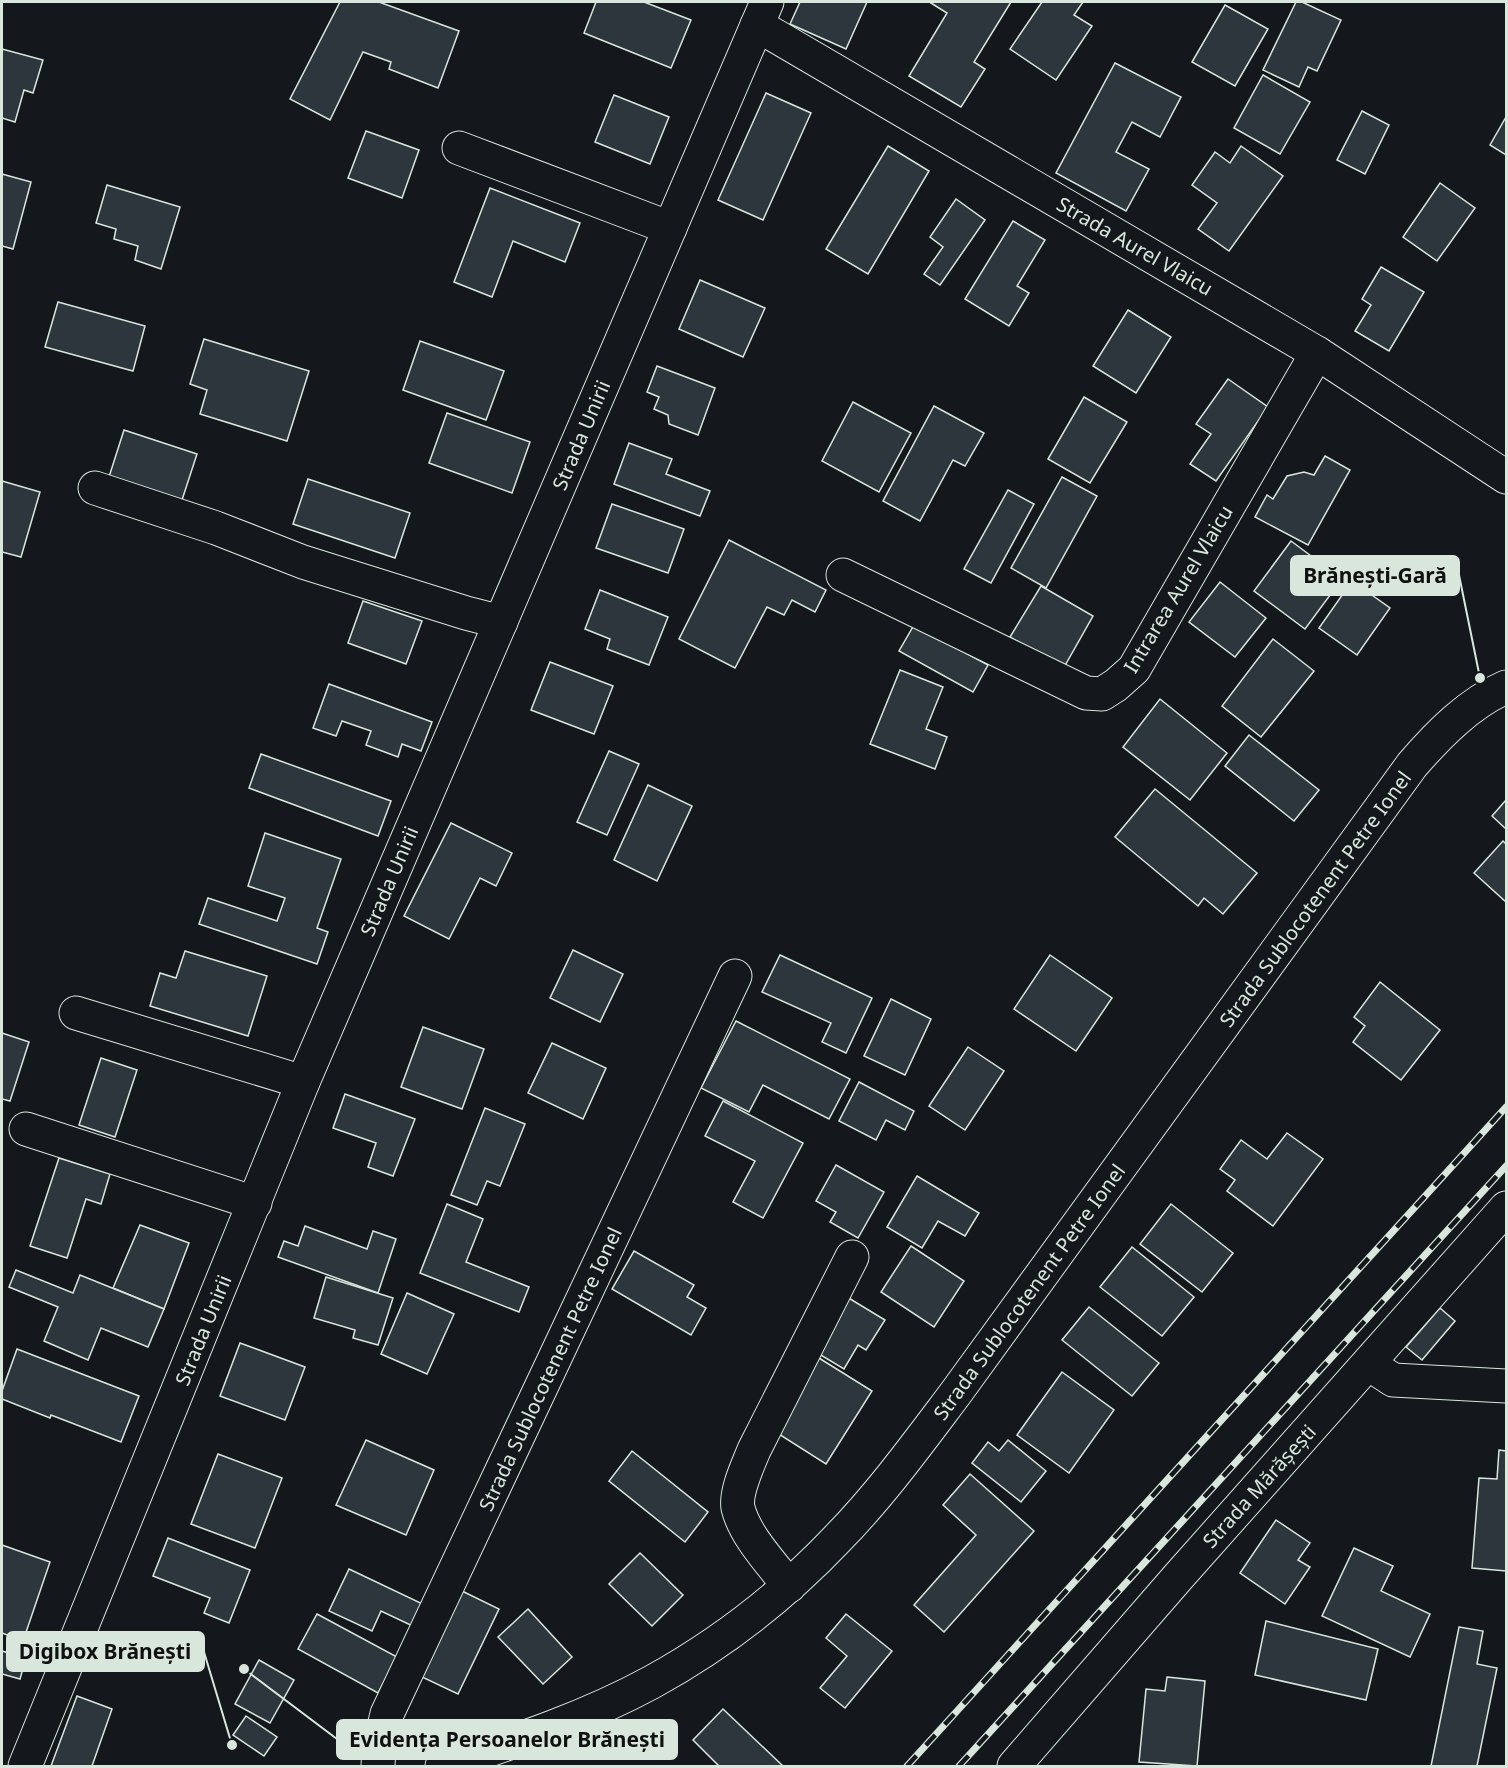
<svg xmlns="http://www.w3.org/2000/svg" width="1508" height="1768" font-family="'Noto Sans',sans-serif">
  <rect width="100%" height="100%" fill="#14181c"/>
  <!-- building -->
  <g fill="#2c363c" stroke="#d8e6dc" stroke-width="1.5">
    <path d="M340,2H379L459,31L438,88L389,69L391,62L363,52L330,120L290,99Z"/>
    <path d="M596,2H644L691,20L671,68L584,33Z"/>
    <path d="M800,2H867L846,49L790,24Z"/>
    <path d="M932,2H1011L974,62L985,69L961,107L909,76L947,13L931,3Z"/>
    <path d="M1042,2H1083L1074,15L1092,26L1056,80L1010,49Z"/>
    <path d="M1296,2H1302L1341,20L1317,71L1308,67L1299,87L1263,70Z"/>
    <path d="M1225,5L1268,29L1235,86L1192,62Z"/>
    <path d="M2,49L43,60L33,93L24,90L15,122L2,118Z"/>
    <path d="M1115,63L1181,97L1160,137L1132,122L1116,152L1149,169L1126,211L1056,173Z"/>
    <path d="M1263,75L1310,102L1280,154L1234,128Z"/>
    <path d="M766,93L811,113L763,220L718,200Z"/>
    <path d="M614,95L669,117L650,164L595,142Z"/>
    <path d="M1362,111L1389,125L1365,174L1337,160Z"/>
    <path d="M1506,117V155L1490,145Z"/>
    <path d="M366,131L419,150L402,198L348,178Z"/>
    <path d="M888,146L929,171L868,274L826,249Z"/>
    <path d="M1241,146L1283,176L1229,251L1198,229L1217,203L1192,185L1215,152L1230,163Z"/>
    <path d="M2,174L31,182L13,249L2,246Z"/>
    <path d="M1440,183L1475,208L1437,261L1403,237Z"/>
    <path d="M107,185L180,207L161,269L135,260L138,246L114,239L116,229L96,223Z"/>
    <path d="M490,188L580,223L565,262L513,241L492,297L454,282Z"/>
    <path d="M956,199L985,220L940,285L924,274L943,247L930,237Z"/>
    <path d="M1013,221L1045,240L1017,286L1029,293L1009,326L965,299Z"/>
    <path d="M1381,267L1424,292L1389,351L1355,331L1371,305L1362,299Z"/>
    <path d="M700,280L765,308L743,357L679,329Z"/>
    <path d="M58,302L145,326L133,371L45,347Z"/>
    <path d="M1128,310L1171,337L1136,393L1093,366Z"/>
    <path d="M204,339L309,371L287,441L200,414L207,390L190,384Z"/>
    <path d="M420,341L504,371L486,420L403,390Z"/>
    <path d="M657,366L715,388L698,435L669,424L668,415L654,409L659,397L647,392Z"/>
    <path d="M1228,379L1268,407L1216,481L1190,464L1211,434L1196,424Z"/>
    <path d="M1084,397L1127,422L1090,483L1048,459Z"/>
    <path d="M853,402L911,433L879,492L822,461Z"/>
    <path d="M934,406L984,433L965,466L953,460L920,521L883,501Z"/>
    <path d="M447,413L530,442L512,493L429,463Z"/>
    <path d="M124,430L197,454L181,503L108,480Z"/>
    <path d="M629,443L672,459L666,474L710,491L700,516L614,484Z"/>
    <path d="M1325,456L1350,470L1308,545L1255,517L1267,495L1273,499L1287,476L1304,472L1314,475Z"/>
    <path d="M1062,477L1097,496L1046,588L1011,568Z"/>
    <path d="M308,479L410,513L395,558L293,524Z"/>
    <path d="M2,481L40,492L21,557L2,552Z"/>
    <path d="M1008,490L1034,504L991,583L964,569Z"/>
    <path d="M612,504L684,529L668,573L596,548Z"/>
    <path d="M729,540L826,590L815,612L792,600L784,615L767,607L735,668L679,639Z"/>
    <path d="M1291,541L1342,579L1305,629L1254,591Z"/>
    <path d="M1352,581L1390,608L1357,655L1319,628Z"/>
    <path d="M1220,582L1266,618L1235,657L1189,622Z"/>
    <path d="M1041,586L1093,616L1063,669L1010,637Z"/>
    <path d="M600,590L668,617L649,665L607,649L610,639L585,629Z"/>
    <path d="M363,601L422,621L406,664L348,643Z"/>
    <path d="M914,625L988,665L973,692L899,651Z"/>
    <path d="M1273,639L1314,671L1261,737L1222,706Z"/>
    <path d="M550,662L613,686L594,734L531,710Z"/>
    <path d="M900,670L943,687L926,729L947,737L935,769L870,744Z"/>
    <path d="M329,684L432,722L421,751L402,744L398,757L366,745L371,731L342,721L336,736L313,728Z"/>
    <path d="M1160,699L1227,753L1190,800L1123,747Z"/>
    <path d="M1249,735L1319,790L1294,821L1225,766Z"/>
    <path d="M609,751L639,764L607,835L577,822Z"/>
    <path d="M261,754L391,801L378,836L249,788Z"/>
    <path d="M648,785L692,806L657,881L614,860Z"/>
    <path d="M1155,789L1257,873L1223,914L1204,898L1198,906L1115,837Z"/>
    <path d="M1506,800V829L1492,816Z"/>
    <path d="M451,823L512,853L496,886L480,878L449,939L404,916Z"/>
    <path d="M265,833L341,859L317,928L328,932L317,964L199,924L208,898L277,921L285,898L248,886Z"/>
    <path d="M1503,841L1506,844V902L1474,873Z"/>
    <path d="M573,950L623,974L600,1022L550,998Z"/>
    <path d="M185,951L267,976L248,1036L150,1006L160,973L176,978Z"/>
    <path d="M780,955L872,998L846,1053L822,1042L831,1023L762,992Z"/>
    <path d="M1050,955L1112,998L1076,1051L1014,1009Z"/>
    <path d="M1380,982L1440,1030L1401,1080L1353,1042L1365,1026L1354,1017Z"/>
    <path d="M891,999L931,1019L905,1075L864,1056Z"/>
    <path d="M736,1021L850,1079L829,1119L763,1085L749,1112L701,1088Z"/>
    <path d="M423,1027L484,1049L462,1109L401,1087Z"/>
    <path d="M2,1033L29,1042L10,1101L2,1099Z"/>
    <path d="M552,1043L606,1068L583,1119L528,1093Z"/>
    <path d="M968,1047L1004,1071L965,1130L929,1106Z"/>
    <path d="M101,1058L137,1070L115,1137L79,1125Z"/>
    <path d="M859,1082L914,1111L905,1130L886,1120L876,1140L839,1121Z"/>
    <path d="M345,1094L415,1119L393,1176L368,1167L376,1143L333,1128Z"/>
    <path d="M723,1101L803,1143L763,1218L733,1202L755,1161L705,1136Z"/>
    <path d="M485,1108L525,1124L500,1186L487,1181L477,1205L451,1195Z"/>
    <path d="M1287,1133L1323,1159L1273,1226L1227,1191L1235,1180L1220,1169L1241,1140L1267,1159Z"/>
    <path d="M59,1158L110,1174L101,1204L86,1199L67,1258L30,1246Z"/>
    <path d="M836,1165L884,1192L858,1238L830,1222L836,1212L816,1201Z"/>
    <path d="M917,1176L979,1213L965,1236L938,1221L922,1248L887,1227Z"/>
    <path d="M447,1204L483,1219L466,1262L529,1287L519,1312L420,1273Z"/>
    <path d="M1171,1204L1233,1253L1202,1292L1140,1244Z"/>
    <path d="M140,1225L189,1243L164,1309L113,1288Z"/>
    <path d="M305,1226L367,1249L373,1231L396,1239L378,1293L278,1257L284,1241L298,1246Z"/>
    <path d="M911,1246L964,1281L934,1327L881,1292Z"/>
    <path d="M1132,1247L1194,1297L1162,1336L1100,1287Z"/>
    <path d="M634,1251L694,1285L687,1297L706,1308L691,1335L612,1289Z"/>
    <path d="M16,1270L73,1293L80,1275L164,1309L148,1347L101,1328L88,1360L44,1341L58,1307L9,1287Z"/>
    <path d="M326,1277L393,1298L378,1345L353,1338L355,1330L314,1318Z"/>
    <path d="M407,1293L454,1314L427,1374L381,1354Z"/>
    <path d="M847,1297L885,1320L866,1350L858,1345L844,1369L814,1351Z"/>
    <path d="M1089,1307L1159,1363L1132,1396L1062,1340Z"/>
    <path d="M1440,1308L1455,1321L1422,1360L1406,1347Z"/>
    <path d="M240,1343L305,1367L285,1420L220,1396Z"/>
    <path d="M17,1349L139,1396L121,1442L51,1415L50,1418L2,1399V1391Z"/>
    <path d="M819,1358L872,1391L826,1464L774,1431Z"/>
    <path d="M1062,1372L1114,1410L1069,1473L1017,1435Z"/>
    <path d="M366,1440L434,1470L406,1535L336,1505Z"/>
    <path d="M1008,1440L1046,1471L1021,1502L972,1463L988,1442L999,1451Z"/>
    <path d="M1499,1450L1506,1451V1571L1472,1568L1479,1478L1497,1479Z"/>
    <path d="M632,1451L708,1512L685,1542L609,1481Z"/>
    <path d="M218,1454L282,1478L255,1548L191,1524Z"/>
    <path d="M970,1474L1034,1531L944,1632L914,1605L976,1535L943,1505Z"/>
    <path d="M1276,1520L1310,1543L1298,1560L1310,1567L1285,1604L1240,1573Z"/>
    <path d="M168,1538L250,1570L229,1623L204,1613L210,1598L153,1576Z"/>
    <path d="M2,1545L50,1562L23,1641L2,1633Z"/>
    <path d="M1354,1548L1393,1566L1381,1591L1430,1614L1410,1657L1322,1616Z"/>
    <path d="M640,1553L683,1595L652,1626L609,1584Z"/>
    <path d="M349,1569L429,1607L419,1629L381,1611L372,1631L329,1611Z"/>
    <path d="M462,1591L499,1609L458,1694L422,1677Z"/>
    <path d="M528,1609L572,1657L543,1684L498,1637Z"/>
    <path d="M317,1614L397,1657L378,1693L298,1649Z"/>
    <path d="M846,1614L892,1651L845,1708L820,1688L847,1656L826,1638Z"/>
    <path d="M1266,1621L1378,1649L1366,1700L1255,1675Z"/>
    <path d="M1459,1627L1483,1631L1477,1664L1497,1668L1477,1766H1431Z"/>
    <path d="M2,1651L26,1658L20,1679L2,1674Z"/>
    <path d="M259,1660L294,1680L270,1723L235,1704Z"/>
    <path d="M1167,1677L1205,1681L1197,1766L1139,1762L1146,1689L1165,1691Z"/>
    <path d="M77,1696L112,1709L92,1766H51Z"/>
    <path d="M723,1709L783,1766H719L693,1740Z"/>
    <path d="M246,1716L277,1737L264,1756L233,1735Z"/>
  </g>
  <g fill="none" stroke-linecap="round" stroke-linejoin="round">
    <defs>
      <g id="street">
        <path d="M757,25L1317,353L1506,477"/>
        <path d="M459,148L670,228"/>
        <path d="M95,488L216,528L303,562L466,613L501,622"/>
        <path d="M843,575L1086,693L1102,694L1116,685L1134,669L1317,353"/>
        <path d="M76,1013L303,1082"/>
        <path d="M26,1129L255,1203"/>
        <path d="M1369,1364L1393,1380L1506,1386"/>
        <path d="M789,1586C772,1564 745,1536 738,1508C735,1492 748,1465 754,1450L852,1257"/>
        <path d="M25,1766L303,1082L767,2"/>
        <path d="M378,1766L379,1747L387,1714L735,976"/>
        <path d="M1014,1766L1179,1576L1506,1208"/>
      </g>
      <path id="secondary" d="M442,1766C513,1742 586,1718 652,1682C721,1644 784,1595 838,1538C881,1494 918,1443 955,1394L1412,765C1438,735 1469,703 1506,687"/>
    </defs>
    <!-- street casing -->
    <use href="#street" stroke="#d8e6dc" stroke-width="35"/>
    <!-- secondary casing -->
    <use href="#secondary" stroke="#d8e6dc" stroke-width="35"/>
    <!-- street -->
    <use href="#street" stroke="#14181c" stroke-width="33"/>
    <!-- secondary -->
    <use href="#secondary" stroke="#14181c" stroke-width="33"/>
    <defs>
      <g id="rail">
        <path d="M907,1766L1506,1107"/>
        <path d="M959,1766L1506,1166"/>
      </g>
    </defs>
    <!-- rail casing -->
    <use href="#rail" stroke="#d8e6dc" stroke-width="7"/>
    <!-- rail -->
    <use href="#rail" stroke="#14181c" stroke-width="4.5" stroke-dasharray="14" stroke-linecap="butt"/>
  </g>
  <g text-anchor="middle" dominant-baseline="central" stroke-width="4.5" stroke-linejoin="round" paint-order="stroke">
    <!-- street labels -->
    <g font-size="20" fill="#d8e6dc" stroke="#14181c">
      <text transform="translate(1135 246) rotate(30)">Strada Aurel Vlaicu</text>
      <text transform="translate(581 435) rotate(-67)">Strada Unirii</text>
      <text transform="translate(1178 589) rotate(-59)">Intrarea Aurel Vlaicu</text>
      <text transform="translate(389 881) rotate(-67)">Strada Unirii</text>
      <text transform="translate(1315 899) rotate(-54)">Strada Sublocotenent Petre Ionel</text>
      <text transform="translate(1029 1292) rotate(-54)">Strada Sublocotenent Petre Ionel</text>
      <text transform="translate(203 1330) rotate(-68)">Strada Unirii</text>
      <text transform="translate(550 1369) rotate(-65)">Strada Sublocotenent Petre Ionel</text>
      <text transform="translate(1259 1486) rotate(-48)">Strada Mărășești</text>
    </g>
  </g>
  <!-- callouts -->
  <path fill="none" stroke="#d8e6dc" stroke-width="2" d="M1480 678L1459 575M232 1745L204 1652M244 1669L337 1739"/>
  <g fill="#d8e6dc" stroke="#14181c" stroke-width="2">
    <circle cx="1480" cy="678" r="6"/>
    <circle cx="232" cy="1745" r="6"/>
    <circle cx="244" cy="1669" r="6"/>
  </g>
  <g fill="#d8e6dc" stroke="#d8e6dc" stroke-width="2">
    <rect x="1291" y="556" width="168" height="39" rx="6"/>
    <rect x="7" y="1632" width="197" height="39" rx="6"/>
    <rect x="337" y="1720" width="340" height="39" rx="6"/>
  </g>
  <g font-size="21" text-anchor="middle" font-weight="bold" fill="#111">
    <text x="1375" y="583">Brănești-Gară</text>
    <text x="105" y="1659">Digibox Brănești</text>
    <text x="507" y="1747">Evidența Persoanelor Brănești</text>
  </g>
  <!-- border -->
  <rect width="1508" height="1768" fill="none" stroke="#d8e6dc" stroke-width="6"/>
</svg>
